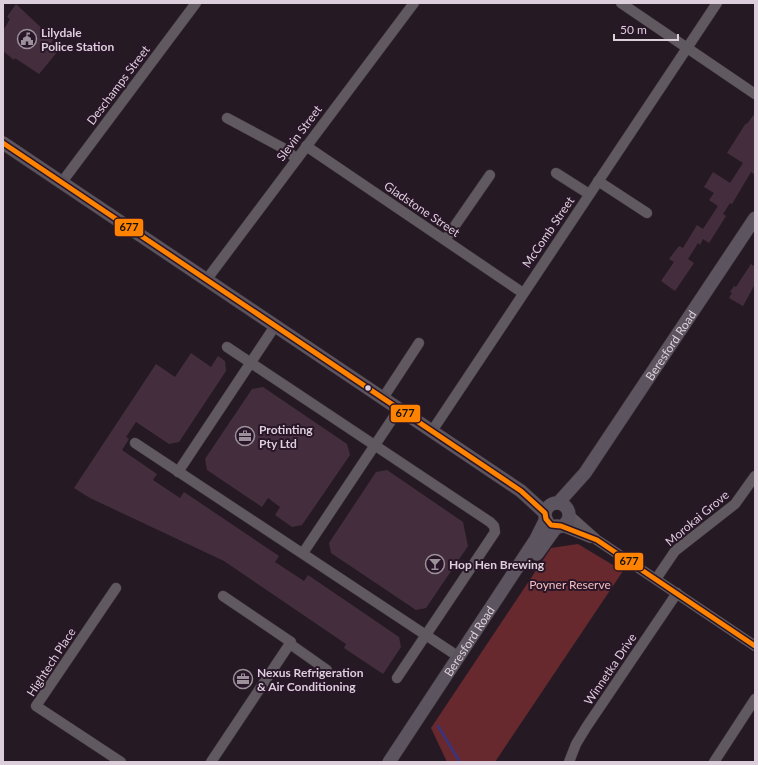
<svg xmlns="http://www.w3.org/2000/svg" width="758" height="765" font-family="Lato,sans-serif">
  <rect width="100%" height="100%" fill="#251a24"/>
  <!-- green -->
  <path fill="#67292e" d="M578,544L623,571L495,762H447L431,728L551,548Z"/>
  <g fill="none" stroke-linecap="round" stroke-linejoin="round">
    <!-- stream -->
    <path stroke="#37357e" stroke-width="2.5" d="M438,726L460,762"/>
  </g>
  <!-- building -->
  <g fill="#442e3d">
    <path d="M16,4L51,37L53,40L50,45L58,51L39,74L15,58L14,60L3,51V31L10,19L7,17Z"/>
    <path d="M755,113V175L751,172L732,204L730,203L723,214L726,216L709,243L703,239L700,245L698,243L688,259L694,263L675,291L661,281L674,262L669,259L679,246L683,248L697,225L703,229L718,206L709,200L714,193L704,187L713,172L730,183L743,163L727,153L746,123L747,124Z"/>
    <path d="M751,264L755,267V284L743,306L729,298L732,293L730,292L734,286L736,287Z"/>
    <path d="M191,353L211,367L218,356L225,361L226,371L179,442L169,444L136,422L126,437L129,439L122,450L157,474L153,480L180,498L184,492L279,556L275,562L304,581L308,575L399,637L401,647L383,674L344,648L346,644L224,561L90,498L74,488L156,364L175,377Z"/>
    <path d="M263,387L347,444L350,455L302,525L292,527L275,515L280,507L268,498L262,507L207,470L205,459L252,389Z"/>
    <path d="M387,470L463,522L468,546L426,608L416,610L331,553L329,543L376,472Z"/>
  </g>
  <g fill="none" stroke-linecap="round" stroke-linejoin="round">
    <defs>
      <g id="minor">
        <path d="M621,3L755,94"/>
        <path d="M227,118L283,148L297,159"/>
        <path d="M306,146L523,293"/>
        <path d="M556,173L589,194"/>
        <path d="M598,181L647,213"/>
        <path d="M62,182L196,3"/>
        <path d="M445,240L490,175"/>
        <path d="M207,279L414,3"/>
        <path d="M227,347L490,522L494,526L495,532L397,678"/>
        <path d="M383,398L419,343"/>
        <path d="M432,431L717,3"/>
        <path d="M135,443L459,657"/>
        <path d="M178,472L275,326"/>
        <path d="M569,515L597,540L755,646"/>
        <path d="M561,526L591,538"/>
        <path d="M303,553L399,409"/>
        <path d="M656,579L675,551L735,504L755,476"/>
        <path d="M116,588L36,706L121,762"/>
        <path d="M290,644L327,670"/>
        <path d="M211,762L291,642L223,596"/>
        <path d="M569,762L576,744L587,726L677,593"/>
        <path d="M714,762L755,699"/>
      </g>
      <g id="major">
        <path d="M3,143L521,491L545,513"/>
        <path id="s1" d="M558,503L585,473L755,218"/>
        <circle cx="557" cy="515" r="12"/>
        <path d="M537,554L557,526"/>
        <path id="s2" d="M389,762L536,539L546,519"/>
      </g>
    </defs>
    <!-- minor casing -->
    <use href="#minor" stroke="#3e363e" stroke-width="11"/>
    <!-- major casing -->
    <use href="#major" stroke="#3e363e" stroke-width="14"/>
    <!-- minor -->
    <use href="#minor" stroke="#615960" stroke-width="10"/>
    <!-- major -->
    <use href="#major" stroke="#5c545f" stroke-width="13"/>
    <defs>
      <path id="bus-1" d="M3,143L521,491L545,513L546,519L551,525L561,526L597,540L755,646"/>
    </defs>
    <!-- bus-1 casing -->
    <use href="#bus-1" stroke="#291628" stroke-width="8"/>
    <!-- bus-1 -->
    <use href="#bus-1" stroke="#ff8200" stroke-width="5"/>
  </g>
  <!-- icons -->
  <defs>
    <symbol id="civic-ring" viewBox="-11 -11 22 22"><circle r="9.5" fill="#291628" stroke="#9c909b" stroke-width="1.5"/><path d="M-.6-6.5H3V-4.5H.6V-3L4-1V1h2V6H-6V1h2V-1L-.6-3ZM-1.2 2.5V6h2.4V2.5Z" fill="#9c909b"/></symbol>
    <symbol id="office-ring" viewBox="-11 -11 22 22"><circle r="9.5" fill="#291628" stroke="#9c909b" stroke-width="1.5"/><path d="M-6-3h4V-5.5h4V-3h4V5H-6ZM-1-4.5V-3h2v-1.5ZM-6 0V1H6V0Z" fill="#9c909b"/></symbol>
    <symbol id="bar-ring" viewBox="-11 -11 22 22"><circle r="9.5" fill="#291628" stroke="#9c909b" stroke-width="1.5"/><path d="M-6-5H6L.8 .8V4.5H3.5V6h-7V4.5H-.8V.8Z" fill="#9c909b"/></symbol>
  </defs>
  <g fill-rule="evenodd">
    <use href="#civic-ring" x="16" y="28" width="22" height="22"/>
    <use href="#office-ring" x="234" y="425" width="22" height="22"/>
    <use href="#bar-ring" x="424" y="553" width="22" height="22"/>
    <use href="#office-ring" x="232" y="668" width="22" height="22"/>
  </g>
  <!-- markers -->
  <circle fill="#dccfdb" stroke="#291628" stroke-width="1.5" cx="368" cy="388" r="3.5"/>
  <g text-anchor="middle" dominant-baseline="central" stroke-width="4" stroke-linejoin="round" paint-order="stroke">
    <!-- poi labels -->
    <g font-size="12" font-weight="bold" fill="#dccfdb" stroke="#291628" text-anchor="start">
      <text x="41" y="32">Lilydale<tspan x="41" dy="14">Police Station</tspan></text>
      <text x="259" y="429">Protinting<tspan x="259" dy="14">Pty Ltd</tspan></text>
      <text x="449" y="564">Hop Hen Brewing</text>
      <text x="257" y="672">Nexus Refrigeration<tspan x="257" dy="14">&amp; Air Conditioning</tspan></text>
    </g>
    <!-- street labels -->
    <g font-size="12" fill="#dccfdb" stroke="#291628">
      <text transform="translate(118 85) rotate(-53)">Deschamps Street</text>
      <text transform="translate(299 133) rotate(-53)">Slevin Street</text>
      <text transform="translate(422 209) rotate(34)">Gladstone Street</text>
      <text transform="translate(548 232) rotate(-56)">McComb Street</text>
      <text stroke="none"><textPath href="#s1" startOffset="194">Beresford Road</textPath></text>
      <text transform="translate(697 518) rotate(-40)">Morokai Grove</text>
      <text stroke="none"><textPath href="#s2" startOffset="145">Beresford Road</textPath></text>
      <text transform="translate(51 662) rotate(-57)">Hightech Place</text>
      <text transform="translate(610 669) rotate(-56)">Winnetka Drive</text>
    </g>
    <!-- park labels -->
    <g font-size="12" fill="#f5bebf" stroke="#291628">
      <text x="570" y="584">Poyner Reserve</text>
    </g>
  </g>
  <g stroke="#291628" stroke-width="1.5">
    <rect x="114" y="218" width="30" height="19" rx="4" fill="#ff8200"/>
    <rect x="390" y="404" width="31" height="19" rx="4" fill="#ff8200"/>
    <rect x="614" y="552" width="30" height="19" rx="4" fill="#ff8200"/>
  </g>
  <g font-size="11" text-anchor="middle" font-weight="bold" fill="#111">
    <text x="129" y="231">677</text>
    <text x="405" y="417">677</text>
    <text x="629" y="565">677</text>
  </g>
  <!-- border -->
  <rect width="758" height="765" fill="none" stroke="#dccfdb" stroke-width="8"/>
  <!-- scale -->
  <path d="M614 34v6h64v-6" fill="none" stroke="#dccfdb" stroke-width="2"/>
  <text x="620" y="34" font-size="12" fill="#dccfdb" stroke="#291628" stroke-width="3" paint-order="stroke">50 m</text>
</svg>
